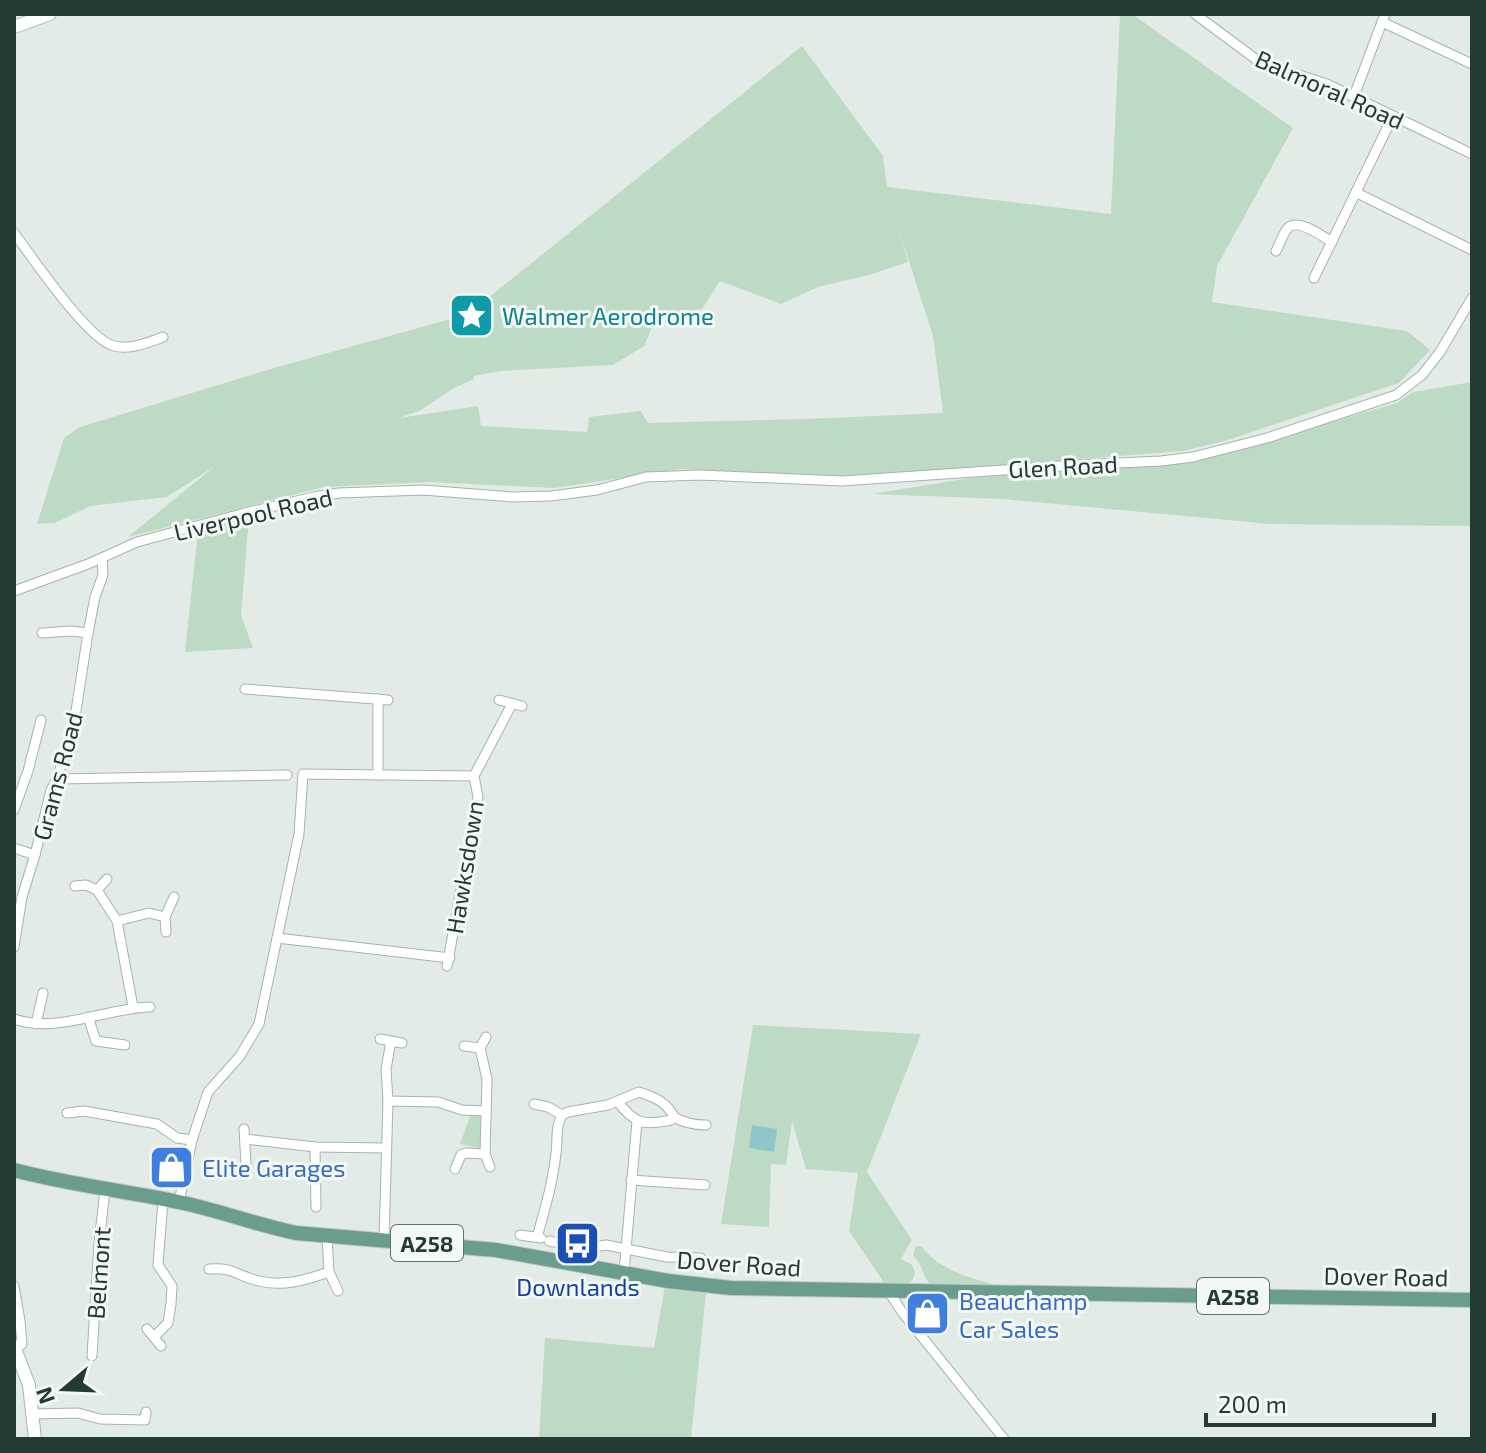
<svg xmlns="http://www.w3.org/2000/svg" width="1486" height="1453" font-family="'Exo 2',sans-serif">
  <rect width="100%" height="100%" fill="#e3ebe7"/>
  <!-- green -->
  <g fill="#bddbc4" fill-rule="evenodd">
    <path d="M1120,14H1132L1293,128L1217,266L1212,302L1407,331L1430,350L1399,383L1225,441L1183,451L841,478L682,469L554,488L428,482L324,487L128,537L215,466L167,497L90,506L55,523L37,524L64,438L80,427L274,368L465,315L466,321L476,320L473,310L802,46L883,156L887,187L1111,214ZM899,230L933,336L943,413L806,419L648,423L641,411L589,417L587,432L481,426L478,406L399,418L421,410L452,389L474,379V376L500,371L613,365L644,346L657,316L702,309L720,281L781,304L818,287L869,275L908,262Z"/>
    <path d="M1472,382V526L1270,524L1003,499L872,494L970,478L1195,461L1397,403L1413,392Z"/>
    <path d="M249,517L241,615L253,648L185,652L198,531Z"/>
    <path d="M753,1025L921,1034L867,1172L912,1240L901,1259L911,1264L915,1271C914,1289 898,1285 885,1284L849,1231L858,1173L806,1169L792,1121L786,1165L771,1164L769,1227L721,1224Z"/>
    <path d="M471,1114L481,1115L480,1148L460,1144Z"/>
    <path d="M916,1246H921C940,1271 969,1277 998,1286L932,1285C921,1278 925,1265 913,1256Z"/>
    <path d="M665,1286L706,1293L691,1439H539L545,1338L654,1348Z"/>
  </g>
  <!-- water -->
  <path fill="#8fc6cc" d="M752,1125L777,1129L774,1152L749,1148Z"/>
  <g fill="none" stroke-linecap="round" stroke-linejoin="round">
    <defs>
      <g id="street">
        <path d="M1195,14L1261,63L1327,84L1472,154"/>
        <path d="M1382,22L1472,64"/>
        <path d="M1354,96L1385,14"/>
        <path d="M1357,193L1472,250"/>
        <path d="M14,233C32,257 88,340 114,346C131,350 147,343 163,337"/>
        <path d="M1276,251C1280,244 1283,232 1289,227C1299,219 1322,236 1332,242"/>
        <path d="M1314,278L1393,116"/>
        <path d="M14,591L88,564L137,542L245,513L314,497L339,493L423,490L512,497L551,496L597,490L646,477L700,475L842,481L1075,465L1161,461L1193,457L1267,438L1396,395L1422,375L1440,352L1472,298"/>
        <path d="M42,633L71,631L88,633"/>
        <path d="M245,689L388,700"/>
        <path d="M499,700L522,706"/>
        <path d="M378,775V699"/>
        <path d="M57,779L287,775"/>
        <path d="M14,810L28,771L41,720"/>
        <path d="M14,848L35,855"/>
        <path d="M75,886L86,885L97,890L117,921L133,1007"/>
        <path d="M97,890L107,879"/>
        <path d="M117,921L149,913L165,917"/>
        <path d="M166,932L165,917L174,897"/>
        <path d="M277,938L450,958"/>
        <path d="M14,947L22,897L35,855L51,790L57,779L74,724L88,633L95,597L103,575L102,558"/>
        <path d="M447,966L478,797L474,776L512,704"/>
        <path d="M88,1017L96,1041"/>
        <path d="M14,1019C58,1034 106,1008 150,1007"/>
        <path d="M36,1024L43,993"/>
        <path d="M486,1037L480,1048L487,1079L485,1154L490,1167"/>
        <path d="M380,1039L402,1043"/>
        <path d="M96,1041L125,1045"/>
        <path d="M464,1046L480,1048"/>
        <path d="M388,1101L438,1102L462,1110L486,1111"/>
        <path d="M534,1104L548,1107L562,1115"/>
        <path d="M67,1113L84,1111L157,1124L177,1138L192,1140"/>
        <path d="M674,1117C684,1123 694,1125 706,1125"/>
        <path d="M244,1129L246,1164"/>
        <path d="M245,1139L315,1147L386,1148"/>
        <path d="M315,1147L316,1207"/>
        <path d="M455,1169L461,1155L466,1153L485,1154"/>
        <path d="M631,1180L705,1185"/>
        <path d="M179,1202L192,1140L208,1092L240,1056L259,1024L299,834L303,774L474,776"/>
        <path d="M520,1235L541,1238"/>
        <path d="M327,1236L329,1272L338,1291"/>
        <path d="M537,1237C545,1209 553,1182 556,1153C558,1139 555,1128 562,1115L568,1112L608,1105L639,1092C654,1097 667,1102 674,1117L671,1120C643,1126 635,1124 617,1101"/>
        <path d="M384,1240L388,1101L386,1069L391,1041"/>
        <path d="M549,1241L587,1248L606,1245L667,1257L701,1258"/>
        <path d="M209,1269C234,1267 237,1276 259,1281C283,1287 306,1280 329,1272"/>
        <path d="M624,1273L637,1121"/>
        <path d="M14,1286L20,1321L22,1344L16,1349"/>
        <path d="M888,1290L902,1312L1004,1439"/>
        <path d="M147,1329L161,1346"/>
        <path d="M154,1337L168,1323L171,1304L172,1286L158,1265L163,1200"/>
        <path d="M92,1356L99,1243L105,1190"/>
        <path d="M32,1414L78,1413L100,1419L145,1420L146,1412"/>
      </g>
      <g id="secondary">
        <path d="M14,27L50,14"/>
        <path d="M14,1346L29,1385L35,1439"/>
      </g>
      <path id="primary" d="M14,1170C70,1185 127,1191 183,1203C221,1211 257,1225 296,1233L496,1250L668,1281L731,1288L1472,1300"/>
    </defs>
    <!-- street casing -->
    <use href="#street" stroke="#a6b3ae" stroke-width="11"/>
    <!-- secondary casing -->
    <use href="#secondary" stroke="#a2b6ae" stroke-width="14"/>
    <!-- primary casing -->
    <use href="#primary" stroke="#c2c8c6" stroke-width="16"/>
    <!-- street -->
    <use href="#street" stroke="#fff" stroke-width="9"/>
    <!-- secondary -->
    <use href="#secondary" stroke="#fff" stroke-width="12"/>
    <!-- primary -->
    <use href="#primary" stroke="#6a9d8e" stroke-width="14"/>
  </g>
  <!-- icons -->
  <defs>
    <symbol id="sight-square" viewBox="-11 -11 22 22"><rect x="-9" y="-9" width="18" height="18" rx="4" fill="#0f9aa8" stroke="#f3f8f5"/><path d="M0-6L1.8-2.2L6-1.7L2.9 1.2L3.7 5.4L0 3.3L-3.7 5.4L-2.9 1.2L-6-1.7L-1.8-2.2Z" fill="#fff"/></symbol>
    <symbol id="shop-square" viewBox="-11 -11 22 22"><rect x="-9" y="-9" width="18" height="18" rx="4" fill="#3f7fe0" stroke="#f3f8f5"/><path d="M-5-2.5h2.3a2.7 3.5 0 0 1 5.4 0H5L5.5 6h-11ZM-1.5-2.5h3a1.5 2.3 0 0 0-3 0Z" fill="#fff"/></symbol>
    <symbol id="bus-square" viewBox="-11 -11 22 22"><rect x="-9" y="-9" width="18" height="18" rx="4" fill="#1a4fb4" stroke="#f3f8f5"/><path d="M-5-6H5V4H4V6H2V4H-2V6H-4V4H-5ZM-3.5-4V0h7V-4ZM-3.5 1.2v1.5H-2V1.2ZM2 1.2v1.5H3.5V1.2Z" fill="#fff"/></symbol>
  </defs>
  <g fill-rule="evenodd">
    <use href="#sight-square" x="446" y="290" width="51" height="51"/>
    <use href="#shop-square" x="146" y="1142" width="51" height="51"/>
    <use href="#bus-square" x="552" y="1218" width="51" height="51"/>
    <use href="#shop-square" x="902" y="1288" width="51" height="51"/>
  </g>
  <g text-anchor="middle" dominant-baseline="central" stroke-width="6" stroke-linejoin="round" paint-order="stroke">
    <!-- shield labels -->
    <g fill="#f3f8f5" stroke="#62746e" stroke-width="2">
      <rect x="391" y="1225" width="72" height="36" rx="6"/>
      <rect x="1197" y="1278" width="72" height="36" rx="6"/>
    </g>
    <g font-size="22" font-weight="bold" fill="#243b34">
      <text x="427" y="1243">A258</text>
      <text x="1233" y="1296">A258</text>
    </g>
    <!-- street labels -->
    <g font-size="24" fill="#243b34" stroke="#f3f8f5">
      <text transform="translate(1330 89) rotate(24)">Balmoral Road</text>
      <text transform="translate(1063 466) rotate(-3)">Glen Road</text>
      <text transform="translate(253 514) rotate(-13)">Liverpool Road</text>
      <text transform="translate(57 776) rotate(-75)">Grams Road</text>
      <text transform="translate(464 867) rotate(-81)">Hawksdown</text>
      <text transform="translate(739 1263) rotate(4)">Dover Road</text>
      <text transform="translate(98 1273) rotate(-86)">Belmont</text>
      <text transform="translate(1386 1276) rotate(1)">Dover Road</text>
    </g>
    <!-- culture labels -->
    <g font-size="24" fill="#0d838f" stroke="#f3f8f5" text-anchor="start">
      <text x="502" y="315">Walmer Aerodrome</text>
    </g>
    <!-- shop labels -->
    <g font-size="24" fill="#366cbe" stroke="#f3f8f5" text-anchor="start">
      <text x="202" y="1167">Elite Garages</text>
      <text x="959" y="1300">Beauchamp<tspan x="959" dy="28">Car Sales</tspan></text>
    </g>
    <!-- transit labels -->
    <g font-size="24" fill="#164399" stroke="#f3f8f5">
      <text x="578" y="1286">Downlands</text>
    </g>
  </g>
  <!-- border -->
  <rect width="1486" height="1453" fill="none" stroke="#243b34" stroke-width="32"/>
  <!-- north arrow -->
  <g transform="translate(64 1389) rotate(251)" stroke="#f3f8f5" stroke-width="6" paint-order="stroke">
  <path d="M0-6L14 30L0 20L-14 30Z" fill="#243b34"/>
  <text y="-12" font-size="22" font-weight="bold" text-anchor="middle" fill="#243b34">N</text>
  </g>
  <!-- scale -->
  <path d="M1206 1413v12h228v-12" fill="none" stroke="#243b34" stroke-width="4"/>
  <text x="1218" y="1413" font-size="24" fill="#243b34" stroke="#f3f8f5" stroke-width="6" paint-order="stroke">200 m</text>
</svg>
